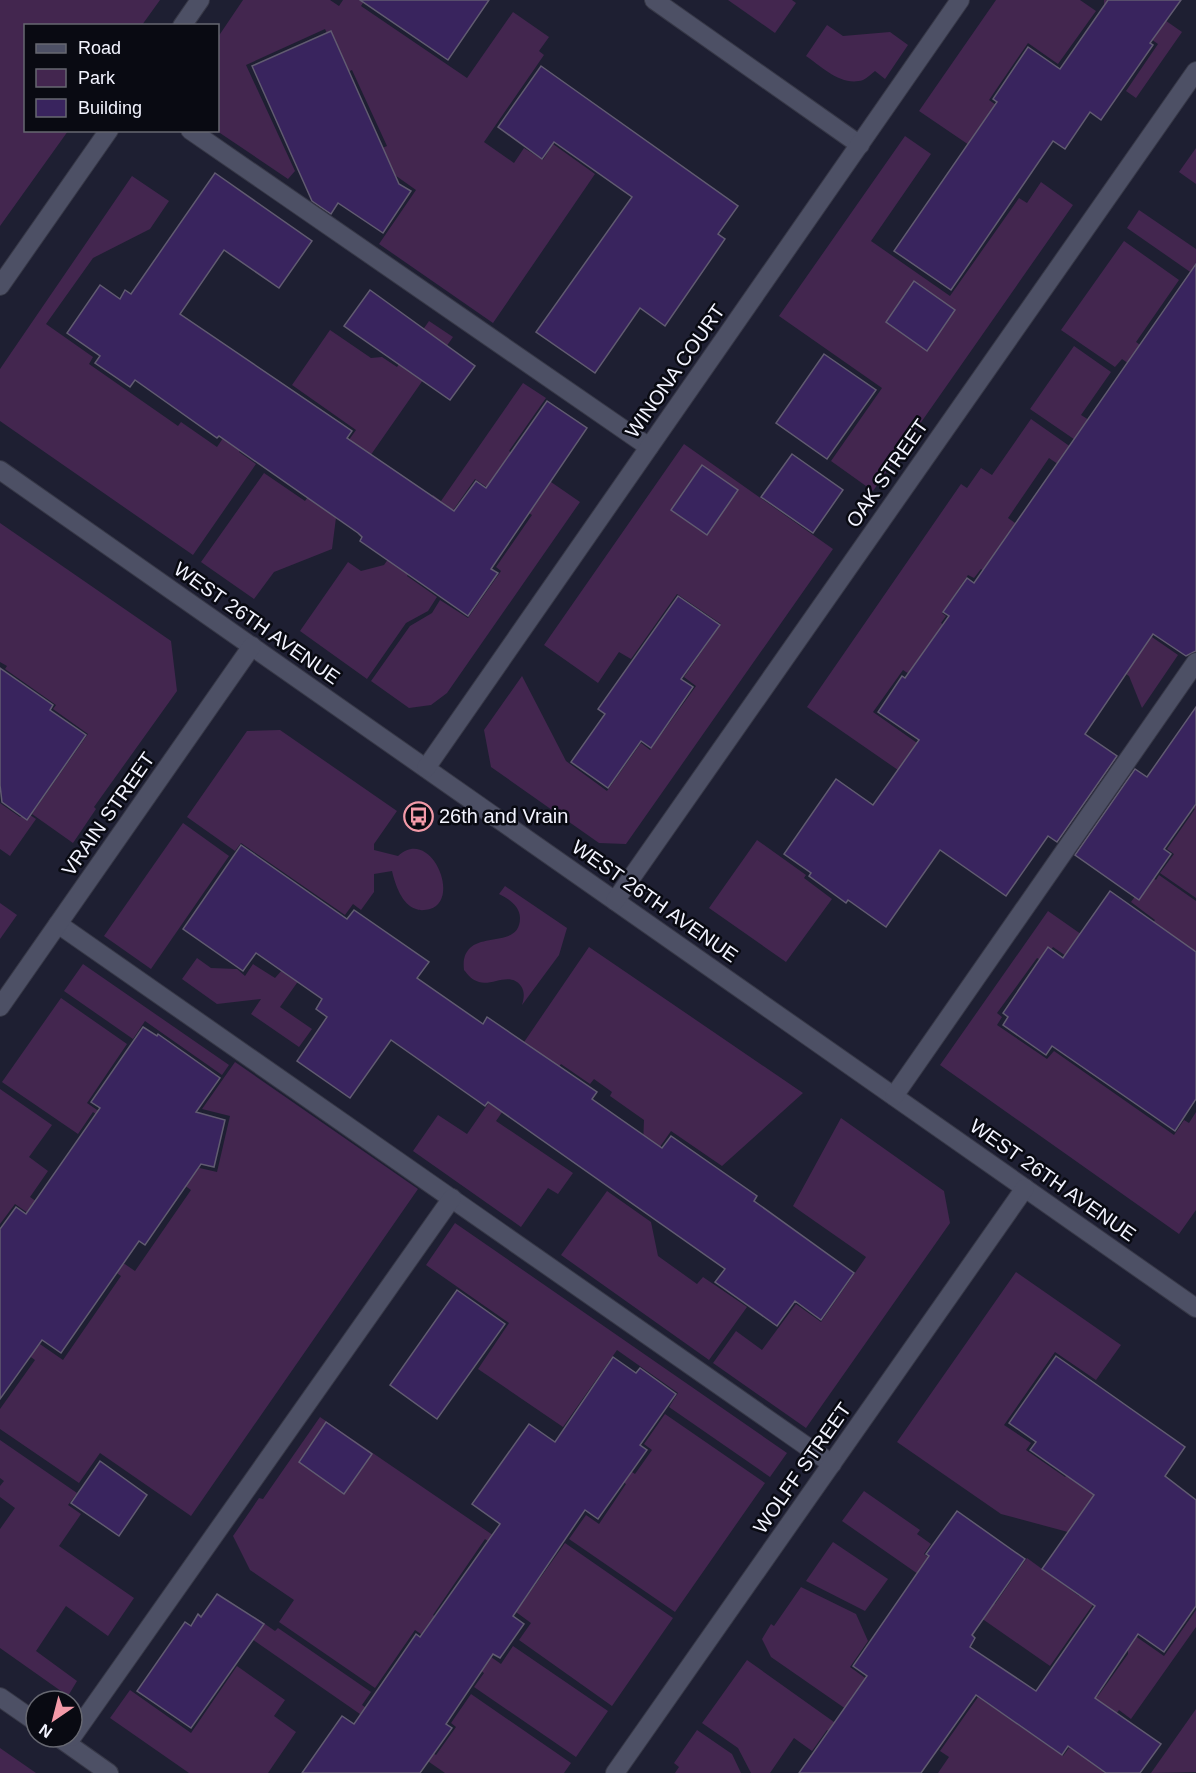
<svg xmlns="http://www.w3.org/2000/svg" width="1196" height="1773" font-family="Arial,sans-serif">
  <rect width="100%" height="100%" fill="#1e1f32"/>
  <!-- green -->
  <g fill="#43264f">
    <path d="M0,0H160L142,25L26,26V130L68,131L0,226Z"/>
    <path d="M243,0H330L339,6L343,0H365L361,6L467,78L513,12L549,37L539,51L544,55L484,142L514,163L524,148L543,160L553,144L595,174L493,323L379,244L416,190L392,173L380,149L387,146L352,70L345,73L325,29L246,65L295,171L288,179L217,131L218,37Z"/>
    <path d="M728,0H792L796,3L775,33Z"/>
    <path d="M996,0H1080L1096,11L1058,64L1028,43L989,100L1033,131L997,164L919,111Z"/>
    <path d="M1104,0H1136L1182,32L1136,98L1126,91L1158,44L1104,6Z"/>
    <path d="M827,25L843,36L890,32L908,45L885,79L875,71C871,74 867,78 863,80C842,87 822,67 806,56Z"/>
    <path d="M905,136L931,154L871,241L950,296L1019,198L1027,203L1041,182L1073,205L873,491L831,461L882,388L779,316Z"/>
    <path d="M1196,148V184L1179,172Z"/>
    <path d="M132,176L169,201L150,229L93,258L46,324L93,357L89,364L178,426L181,422L217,447L234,422L251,434L239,452L256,464L193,555L0,421V369Z"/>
    <path d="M1139,210L1196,249V276L1127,228Z"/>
    <path d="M1124,241L1179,280L1136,342L1196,384L1190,407L1122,359L1115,367L1061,330Z"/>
    <path d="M429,321L453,337L338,502L332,549L274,572L254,599L201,562L264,473L305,501L356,430L292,385L330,330L371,358L382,357L397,367Z"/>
    <path d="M1074,346L1111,372L1081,415L1089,420L1122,472L1030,409Z"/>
    <path d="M523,383L546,398L509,451L533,469L510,503L475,479L407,576L437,597L428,611L406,623L367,679L300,631L348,562L361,571L384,565L433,495L441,501Z"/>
    <path d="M1031,419L1115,478L1103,495L1049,458L1008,518L1076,565L1043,613L981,569L974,578L968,575L942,613L946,616L941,623L997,663L909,674L903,670L873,712L937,757L960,813L807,707L961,484L967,488L981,468L992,475Z"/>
    <path d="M684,444L833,549L626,844L599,843L491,767L484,730L522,676L566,761L607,791L641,743L650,750L696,686L684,677L721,624L677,594L631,659L619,652L598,683L544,645Z"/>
    <path d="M538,473L580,502L447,693L431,705L409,708L371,681L410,626L432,613L440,600L468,618L501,571L496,567L532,515L516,504Z"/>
    <path d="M0,523L171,641L177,691L94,807L96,809L73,843L32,814L88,734L53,709L56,705L5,669L7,666L0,662Z"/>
    <path d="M1123,617L1178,655L1142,708L1129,676L1073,638Z"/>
    <path d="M280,730L397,811L374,844V850L398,856C430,826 462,899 430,909C425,910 421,911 416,909C402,905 395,884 392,871L374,874V892L361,910L353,904L345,915L241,843L235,851L187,817L247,731Z"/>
    <path d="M1196,777V898L1160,873L1174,854L1167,849L1195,809L1151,778Z"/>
    <path d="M0,803L20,817L30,815L36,819L10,856L0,849Z"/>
    <path d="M183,823L229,856L151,969L104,936Z"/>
    <path d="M757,840L806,875L804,878L832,899L786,962L709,908Z"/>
    <path d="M1159,875L1196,901V955L1153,1009L1102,1081L1079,1065L1124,964L1155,920L1131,902L1150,876L1156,880Z"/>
    <path d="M505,886L567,928L559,955L522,1005C524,998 525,992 521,986C510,971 493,986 479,982C472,980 468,975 464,970C463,961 464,954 470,948C484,934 520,946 520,918C520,906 509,899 499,894Z"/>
    <path d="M0,903L17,915L0,939Z"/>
    <path d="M1048,911L1108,953L1066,956L1053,947L1043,961L1037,958L997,1013L1002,1017L997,1025L1047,1059L1054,1051L1174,1135L1184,1120L1189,1123L1196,1112V1210L1179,1234L940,1065Z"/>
    <path d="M589,947L803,1093L722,1166L671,1131L655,1154L643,1145L644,1120L610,1096L612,1092L594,1079L590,1084L561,1064L555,1072L520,1048Z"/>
    <path d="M197,958L211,968L237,969L245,976L253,964L275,978L282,970L299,980L280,1007L312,1029L299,1047L251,1014L261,999L217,1004L182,979Z"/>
    <path d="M83,964L229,1065L222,1075L145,1021L133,1039L64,991Z"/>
    <path d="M61,998L127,1044L87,1103L166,1158L163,1162L93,1112L78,1134L2,1082Z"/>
    <path d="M235,1062L418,1189L191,1516L100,1453L79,1483L0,1429V1409L35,1360L28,1355L37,1342L63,1360L121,1276L100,1261L107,1252L135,1271L191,1190L163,1170L169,1161L217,1172L230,1116L202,1109Z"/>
    <path d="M537,1062L496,1121L573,1173L558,1194L548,1188L521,1227L413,1151L438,1115L467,1134L488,1104L484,1101Z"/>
    <path d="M0,1089L52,1125L29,1157L48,1171L30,1197L104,1249L96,1261L15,1204L0,1224Z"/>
    <path d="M841,1118L944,1191L950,1223L806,1428L713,1363L736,1331L762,1350L796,1304L821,1322L866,1257L793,1206Z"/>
    <path d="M607,1191L651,1222L658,1256L697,1284L703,1277L747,1307L709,1360L561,1255Z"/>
    <path d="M455,1223L787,1453L770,1477L669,1407L678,1393L617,1350L563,1427L478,1369L509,1323L426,1265Z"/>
    <path d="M1016,1272L1121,1345L1096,1380L1055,1352L1004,1425L1031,1443L1026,1450L1065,1477L1072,1469L1105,1492L1118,1566L1068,1532L1001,1514L897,1442Z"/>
    <path d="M665,1414L765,1483L675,1612L569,1539L586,1515L599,1524L626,1484L560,1439L568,1428L635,1474L652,1450L644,1444Z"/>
    <path d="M320,1417L541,1568L537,1575L485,1539L433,1615L482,1649L440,1647L415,1630L375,1688L279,1622L294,1600L250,1570L233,1536L259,1498L263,1499Z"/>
    <path d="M0,1440L77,1493L68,1505L81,1514L59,1546L134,1598L108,1636L66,1606L36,1651L77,1681L68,1696L0,1648V1529L15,1508L0,1497V1486L4,1481L0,1478Z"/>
    <path d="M864,1491L920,1530L917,1534L931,1544L924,1554L995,1604L1027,1558L1079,1596L1103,1561L1118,1569L1050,1666L842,1521Z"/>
    <path d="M833,1542L888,1579L865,1611L806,1581Z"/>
    <path d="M565,1543L673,1618L612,1706L519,1640L531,1623L516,1612Z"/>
    <path d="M801,1587L856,1614L868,1641L850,1667L947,1737L938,1750L895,1719L856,1716L771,1657L762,1639L771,1624L774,1626Z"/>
    <path d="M1196,1610V1627L1131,1719L1119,1710L1085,1758L1105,1773H938L949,1757L940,1751L978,1697L1063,1756L1069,1748L1071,1749L1095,1713L1055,1666L1098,1696L1128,1654V1631L1164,1656Z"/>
    <path d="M233,1611L255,1617L275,1631L278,1628L371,1692L362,1705L436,1755L456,1727L451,1723L471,1694L571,1763L564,1773H445L226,1621Z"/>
    <path d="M513,1646L608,1711L576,1757L474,1687L484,1673L474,1666L484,1652L501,1664Z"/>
    <path d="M747,1660L848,1732L860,1753L827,1730L812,1751L794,1738L770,1773H751L738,1748L702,1723Z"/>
    <path d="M237,1666L285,1700L274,1716L296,1732L268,1773H189L110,1718L130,1690L191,1733Z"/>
    <path d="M1196,1709V1772L1151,1773Z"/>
    <path d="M697,1730L732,1754L741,1773H675L679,1767L674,1763Z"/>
    <path d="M0,1748L36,1773H0Z"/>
  </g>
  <!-- building -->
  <g fill="#39245e" stroke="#615b71" stroke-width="1.5">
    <path d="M360,0H489L448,60Z"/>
    <path d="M1108,0H1181L1150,43L1153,45L1101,120L1090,112L1065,149L1053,141L951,290L894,251L997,102L993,99L1028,47L1060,69Z"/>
    <path d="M331,31L399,184L411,191L383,233L338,203L331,214L312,201L252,66Z"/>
    <path d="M541,66L738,206L718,234L725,239L665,326L640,308L595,373L536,332L632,197L554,142L542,159L498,127Z"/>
    <path d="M215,173L312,241L279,288L224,250L180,314L352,431L347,438L454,511L476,481L486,488L547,401L587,428L491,569L498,573L468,616L360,541L362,537L358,533L219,436L217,438L135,380L130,387L95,363L100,356L67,333L100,285L120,299L125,290L131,294Z"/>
    <path d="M1196,264V651L1186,656L1153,634L1085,734L1117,756L1057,842L1048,836L1006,896L940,850L886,927L848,900L846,903L809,876L811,873L784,854L836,779L873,805L919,740L878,712L902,676L905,678L949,616L943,612L967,578L974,583Z"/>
    <path d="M914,281L955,310L927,351L886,322Z"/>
    <path d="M370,290L475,366L450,400L344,326Z"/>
    <path d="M824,354L876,390L827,459L776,423Z"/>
    <path d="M792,454L843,490L813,533L761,497Z"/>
    <path d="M702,465L738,490L707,535L671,510Z"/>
    <path d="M678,596L720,625L681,679L693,687L651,748L641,741L608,788L571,762L605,714L598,709Z"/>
    <path d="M0,668L53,705L50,710L86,735L27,820L2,802L0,785Z"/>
    <path d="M1196,707V804L1164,849L1171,854L1139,900L1075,855L1135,769L1147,777Z"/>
    <path d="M241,845L347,919L354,910L429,962L417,978L483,1024L487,1017L597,1092L592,1099L662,1148L671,1136L757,1196L754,1201L854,1273L821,1320L795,1301L777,1326L715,1282L725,1269L488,1102L485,1106L391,1040L350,1098L297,1061L327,1017L316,1009L322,999L256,953L243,971L183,929Z"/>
    <path d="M1110,891L1196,952V1099L1175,1131L1052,1046L1046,1055L1003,1025L1008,1017L1003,1013L1048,947L1063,958Z"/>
    <path d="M143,1027L157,1036L158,1034L220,1078L196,1112L225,1120L214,1167L201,1164L145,1245L139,1241L61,1353L42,1340L0,1399V1229L16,1207L26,1214L100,1108L91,1102Z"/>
    <path d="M457,1290L505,1324L437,1419L390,1385Z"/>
    <path d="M1056,1356L1185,1447L1165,1476L1196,1500V1606L1164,1652L1138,1634L1095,1698L1161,1744L1140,1773H1106L1068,1746L1062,1755L976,1695L921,1773H799L867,1676L853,1666L929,1556L926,1554L957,1511L1025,1559L972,1635L975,1638L970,1647L1036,1691L1095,1606L1042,1569L1094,1495L1030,1450L1036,1442L1009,1423Z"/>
    <path d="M613,1357L636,1373L640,1368L676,1394L640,1445L647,1450L598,1519L585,1510L513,1616L524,1624L500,1658L493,1654L446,1724L452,1728L420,1773H302L342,1716L354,1724L416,1634L420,1637L500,1524L472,1504L529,1424L555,1442Z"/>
    <path d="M326,1422L372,1454L344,1494L299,1462Z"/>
    <path d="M100,1461L147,1495L119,1536L71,1503Z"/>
    <path d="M217,1594L264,1624L191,1728L137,1691L185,1622L191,1626L198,1614L201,1617Z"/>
  </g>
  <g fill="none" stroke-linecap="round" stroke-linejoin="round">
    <defs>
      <g id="minor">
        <path d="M654,0L860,145"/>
        <path d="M182,26L200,0"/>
        <path d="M190,130L649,447"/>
        <path d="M0,286L109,130"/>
        <path d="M0,470L1196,1308"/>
        <path d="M426,768L960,0"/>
        <path d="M615,901L1196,71"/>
        <path d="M58,924L832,1464"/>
        <path d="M0,1007L252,646"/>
        <path d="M894,1096L1196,662"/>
        <path d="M0,1697L36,1722"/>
        <path d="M58,1737L109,1773"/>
        <path d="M72,1737L452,1198"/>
        <path d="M615,1773L1025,1188"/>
      </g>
    </defs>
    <!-- minor casing -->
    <use href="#minor" stroke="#373847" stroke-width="20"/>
    <!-- minor -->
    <use href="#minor" stroke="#4d5065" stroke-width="18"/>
  </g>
  <!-- icons -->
  <defs>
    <symbol id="bus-ring" viewBox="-11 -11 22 22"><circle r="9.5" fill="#090a12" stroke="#f39aa8" stroke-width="1.5"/><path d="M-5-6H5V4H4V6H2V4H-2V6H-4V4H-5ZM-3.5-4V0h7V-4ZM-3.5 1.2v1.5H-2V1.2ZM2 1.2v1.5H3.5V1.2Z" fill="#f39aa8"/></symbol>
  </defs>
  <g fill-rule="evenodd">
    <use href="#bus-ring" x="402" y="800" width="33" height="33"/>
  </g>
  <g text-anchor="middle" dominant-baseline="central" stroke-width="5" stroke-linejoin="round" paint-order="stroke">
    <!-- street labels -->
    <g font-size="20" fill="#f3f4ff" stroke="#090a12">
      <text transform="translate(675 371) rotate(-55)">WINONA COURT</text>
      <text transform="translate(887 473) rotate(-55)">OAK STREET</text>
      <text transform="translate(257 623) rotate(35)">WEST 26TH AVENUE</text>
      <text transform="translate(108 814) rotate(-55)">VRAIN STREET</text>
      <text transform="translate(655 901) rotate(35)">WEST 26TH AVENUE</text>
      <text transform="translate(1053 1180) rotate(35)">WEST 26TH AVENUE</text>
      <text transform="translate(802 1468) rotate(-55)">WOLFF STREET</text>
    </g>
    <!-- poi labels -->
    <g font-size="20" fill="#f3f4ff" stroke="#090a12" text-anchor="start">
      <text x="439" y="816">26th and Vrain</text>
    </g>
  </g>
  <!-- legend -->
  <rect x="24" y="24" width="195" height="108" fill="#090a12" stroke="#676871" stroke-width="1.5"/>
  <rect x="36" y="44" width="30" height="9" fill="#4d5065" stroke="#676871" stroke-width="1.5"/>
  <text x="78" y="54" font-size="18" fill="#f3f4ff">Road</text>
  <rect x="36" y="69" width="30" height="18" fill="#43264f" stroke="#676871" stroke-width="1.5"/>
  <text x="78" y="84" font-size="18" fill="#f3f4ff">Park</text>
  <rect x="36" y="99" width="30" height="18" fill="#39245e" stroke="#676871" stroke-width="1.5"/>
  <text x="78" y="114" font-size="18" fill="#f3f4ff">Building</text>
  <!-- north arrow -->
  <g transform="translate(54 1719) rotate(215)"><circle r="28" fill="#090a12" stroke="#676871" stroke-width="1.5"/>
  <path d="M0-4.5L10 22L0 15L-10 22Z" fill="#f39aa8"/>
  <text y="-9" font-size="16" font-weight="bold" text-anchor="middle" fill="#f3f4ff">N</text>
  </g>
</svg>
